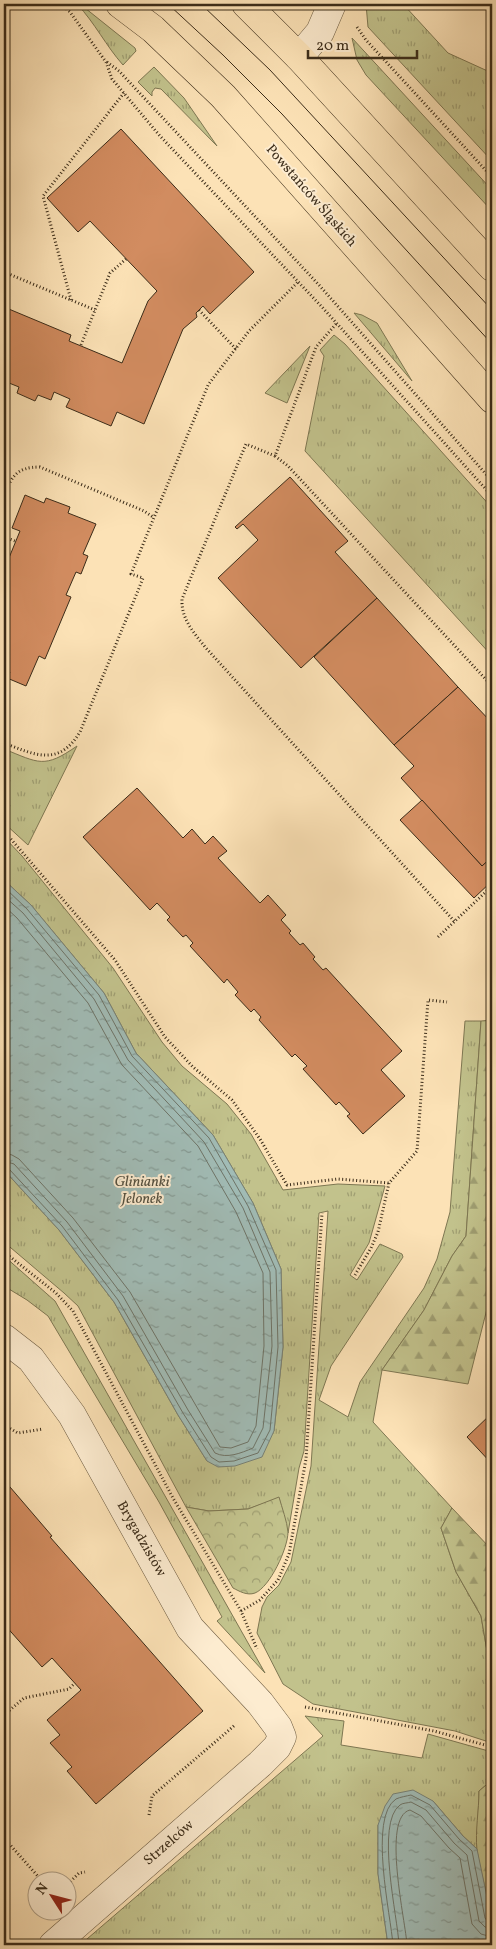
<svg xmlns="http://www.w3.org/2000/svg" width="496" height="1949" font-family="Vollkorn,serif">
  <defs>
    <pattern id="grass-tufts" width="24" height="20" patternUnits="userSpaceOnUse" patternTransform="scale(1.25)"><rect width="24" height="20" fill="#c2c28c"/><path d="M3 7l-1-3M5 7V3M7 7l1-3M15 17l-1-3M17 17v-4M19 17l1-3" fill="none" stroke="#9f9e72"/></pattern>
    <pattern id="forest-firs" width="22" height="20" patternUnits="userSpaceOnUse" patternTransform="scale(1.25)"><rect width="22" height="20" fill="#c2c28c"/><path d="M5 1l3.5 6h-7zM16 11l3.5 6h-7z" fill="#9f9e72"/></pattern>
    <pattern id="park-crowns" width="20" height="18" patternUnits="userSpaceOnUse" patternTransform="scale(1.25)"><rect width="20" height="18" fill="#c2c28c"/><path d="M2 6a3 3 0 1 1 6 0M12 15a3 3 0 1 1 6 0" fill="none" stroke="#9f9e72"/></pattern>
    <pattern id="water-ripples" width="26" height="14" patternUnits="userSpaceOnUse" patternTransform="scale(1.25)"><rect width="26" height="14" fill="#a1bcb6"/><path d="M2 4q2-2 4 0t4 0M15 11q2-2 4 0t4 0" fill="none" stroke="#849993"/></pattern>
  </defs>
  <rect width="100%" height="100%" fill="#fce2b6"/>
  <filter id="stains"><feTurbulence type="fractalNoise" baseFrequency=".004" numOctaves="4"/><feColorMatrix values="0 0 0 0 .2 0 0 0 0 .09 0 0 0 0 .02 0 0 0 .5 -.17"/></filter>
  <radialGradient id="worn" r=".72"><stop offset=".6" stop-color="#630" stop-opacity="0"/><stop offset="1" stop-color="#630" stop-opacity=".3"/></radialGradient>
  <!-- grass -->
  <g fill="url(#grass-tufts)" stroke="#7e7752">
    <path d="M77,4H80L135,48L136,51L123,65C106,46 95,23 77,4Z"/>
    <path d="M366,4H403L448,53L492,73V161L368,27Z"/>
    <path d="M352,38L492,190V211L366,75L357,60Z"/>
    <path d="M154,67L184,98L217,146L161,89L155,88L152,92V96L138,82Z"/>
    <path d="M354,313L362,315L377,323L412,381Z"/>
    <path d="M334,335L345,344L492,508V656L305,451L324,356L320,350Z"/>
    <path d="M310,346L287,403L265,393Z"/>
    <path d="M77,746L28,845L4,823V749C39,763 44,769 77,746Z"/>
    <path d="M4,837L22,856L113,968L162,1042L182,1066L227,1104L251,1134L283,1190L338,1184L385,1186L369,1243L350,1275L357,1280L380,1244L402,1254L403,1257L331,1366L319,1400L348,1417L360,1382L424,1288L437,1259L450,1212L465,1021H481L466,1236L452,1256L424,1310L382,1370L373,1422L452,1508L441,1528L456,1572L481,1616L487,1651L492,1666V1743L455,1731L313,1704L283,1684L257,1633L262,1607L267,1597L279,1585L291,1562L311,1466L328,1211L319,1213L304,1451L299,1468L288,1533L279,1498L248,1509L209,1511L186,1507L78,1306L64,1293L4,1242V1170L59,1230L114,1302L178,1415L207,1461L274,1431L283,1347L281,1269L253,1203L213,1135L136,1053L104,993L31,905L4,880Z"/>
    <path d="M4,1256L55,1301L265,1673L217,1621L222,1617L159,1502L48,1316L27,1300L4,1286Z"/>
    <path d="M305,1716L344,1721L341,1745L422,1758L428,1734L492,1752V1780L479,1791L477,1849L463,1836L433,1801L378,1825V1873L388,1945H80L323,1736Z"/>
  </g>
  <!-- forest -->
  <g fill="url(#forest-firs)" stroke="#7e7752">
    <path d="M492,1020V1289L468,1384L382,1370L424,1310L452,1256L466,1236L481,1021Z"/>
    <path d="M452,1508L492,1550V1666L487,1651L481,1616L456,1572L441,1528Z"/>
    <path d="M492,1780V1945H490C496,1915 481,1880 477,1850C475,1831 479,1810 479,1791Z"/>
  </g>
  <!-- park -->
  <path fill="url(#park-crowns)" stroke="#7e7752" d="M279,1497C282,1508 287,1521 288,1532C288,1548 270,1587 255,1593C247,1596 239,1591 233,1588L186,1507L209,1511L248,1509Z"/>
  <!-- water -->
  <g fill="url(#water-ripples)" stroke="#788277">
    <path d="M4,880L31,905L104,993L136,1053L213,1135L253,1203L281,1269L283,1347L274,1431L262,1457L235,1466L218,1467L207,1461L178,1415L114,1302L59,1230L4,1170Z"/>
    <path d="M413,1790L433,1801L463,1836L477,1849L487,1897L491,1929L490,1945H388L378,1874V1825L385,1806L393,1794Z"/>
  </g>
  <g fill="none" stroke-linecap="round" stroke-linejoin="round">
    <!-- shore -->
    <g stroke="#6e7468" stroke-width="1">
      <path d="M4,887L27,909L99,995L132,1056L209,1138L248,1206L276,1270L278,1347L270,1430L258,1453L234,1461L219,1462L211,1457L183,1413L118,1300L62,1226L9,1169L4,1167"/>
      <path d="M4,896L23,913L94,999L128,1060L204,1142L243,1208L270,1272L272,1346L263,1428L253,1448C241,1453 227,1459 215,1453L188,1410L123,1296L67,1222L14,1164L4,1161"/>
      <path d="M4,906L17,918L88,1003L122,1065L198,1146L236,1212L263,1273L264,1346L256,1426L248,1442L231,1448L220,1447L130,1292L73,1218L19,1159L12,1155L4,1153"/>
      <path d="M393,1945C391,1916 368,1817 396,1799C400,1797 407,1796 411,1795L430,1805L459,1839L472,1851L485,1918L488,1922L492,1923"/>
      <path d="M399,1945C398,1918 375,1823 400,1805C402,1803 408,1803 411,1802L426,1810L454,1843L467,1855L479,1921L485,1927L492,1929"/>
      <path d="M407,1945C406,1923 381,1817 410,1810L421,1816L449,1848L460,1858L472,1924L481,1934L492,1937"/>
    </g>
  </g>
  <!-- building -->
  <g fill="#d28c60" stroke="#3b2c19">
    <path d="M121,129L254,272L210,314L203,306L196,313L197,317L183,329L144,424L117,412L111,426L66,407L70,399L54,392L51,400L38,395L35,401L17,393L19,387L4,381V307L71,335L69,341L122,363L148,301L157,291L90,221L78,232L47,198Z"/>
    <path d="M290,477L348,541L335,552L377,598L301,668L218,578L258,540L243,524L237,529L235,527Z"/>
    <path d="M25,495L44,503L46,498L70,507L68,513L96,524L83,554L88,556L81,574L76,572L66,595L71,597L45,659L39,656L26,686L7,678L10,672L4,669V570L20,531L12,528Z"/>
    <path d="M377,598L458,687L394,745L314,657Z"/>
    <path d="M458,687L492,723V857L482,866L401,778L414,766L394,745Z"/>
    <path d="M137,788L183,838L192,829L205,844L213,836L227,851L218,858L260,903L268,895L286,915L281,920L291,931L289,933L300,945L303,943L315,957L313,959L323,970L326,968L402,1051L381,1070L405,1096L363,1134L347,1116L350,1114L339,1102L336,1105L303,1069L307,1066L295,1054L292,1057L259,1020L261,1017L254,1009L251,1012L235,995L238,992L227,979L224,983L190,946L193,943L186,935L183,937L167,920L170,917L157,903L150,910L83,837Z"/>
    <path d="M422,800L482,866L492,857V881L474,898L400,820Z"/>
    <path d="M492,1413V1464L467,1437Z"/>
    <path d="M4,1480L52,1536L50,1537L203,1711L96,1804L67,1771L72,1767L50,1743L60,1735L47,1720L81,1690L52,1658L42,1667L4,1624Z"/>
  </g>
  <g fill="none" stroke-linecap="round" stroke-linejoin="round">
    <defs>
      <g id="minor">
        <path d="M299,57L320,32L332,4"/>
        <path d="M4,1338L31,1359L72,1415L190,1628L260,1703L278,1727L282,1737L277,1747L260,1764L53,1945"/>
      </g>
      <g id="major">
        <path d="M120,4L153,29L223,96L492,399"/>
        <path d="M246,4L299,57L492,267"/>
      </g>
    </defs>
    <!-- minor casing -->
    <use href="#minor" stroke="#6b5a40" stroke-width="29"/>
    <!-- major casing -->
    <use href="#major" stroke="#3b2c19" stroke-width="29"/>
    <!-- path -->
    <g stroke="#3b2c19" stroke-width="3" stroke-dasharray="1 2.5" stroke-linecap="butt">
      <path d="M61,4L70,12L106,62L112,79L160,136L322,307L492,496"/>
      <path d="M357,27L366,40L492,177"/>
      <path d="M107,62L119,71L319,285L492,481"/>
      <path d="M4,272L95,310"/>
      <path d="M71,300L43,196L124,93"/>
      <path d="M199,310L236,349"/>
      <path d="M336,324L316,347L275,456L246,444L182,599C181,619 194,633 206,648L455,922"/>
      <path d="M81,345L110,273L126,259"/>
      <path d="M275,456L288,466L492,686"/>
      <path d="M4,465L9,481"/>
      <path d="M4,495C12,476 17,467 40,467L144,511L153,517"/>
      <path d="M4,537L15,541"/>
      <path d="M4,743C35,755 59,767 80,732L137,593L143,578L131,574L208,385L249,331L298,282"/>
      <path d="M4,831L115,960L165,1037L193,1067L232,1100L260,1139L287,1185L338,1179L389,1183"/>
      <path d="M438,937L492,886"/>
      <path d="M4,1252L56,1293L73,1311L173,1498L241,1611L257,1649"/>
      <path d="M355,1275L371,1248L378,1232L389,1183L417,1151L428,1000L447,1002"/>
      <path d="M4,1425L18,1433L43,1429"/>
      <path d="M241,1611L260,1600L278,1580L289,1554L306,1459L322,1213"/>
      <path d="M305,1707L434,1731L492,1747"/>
      <path d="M4,1715L24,1698L69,1689L75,1683"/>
      <path d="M149,1815L152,1796L235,1725"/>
      <path d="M4,1838L43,1882"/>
      <path d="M68,1884L79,1873L85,1872"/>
    </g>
    <!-- minor -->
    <use href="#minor" stroke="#fdecd0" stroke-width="28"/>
    <!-- major -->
    <use href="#major" stroke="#fce2b6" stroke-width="28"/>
    <!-- tram -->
    <g stroke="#3b2c19" stroke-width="1">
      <path d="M168,4L223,55L282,114L492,344"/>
      <path d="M201,4L270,70L492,310"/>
    </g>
  </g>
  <g text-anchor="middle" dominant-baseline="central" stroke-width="4" stroke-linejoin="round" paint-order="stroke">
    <!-- street labels -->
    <g font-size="14" fill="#3b2c19" stroke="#fdecd0">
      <text transform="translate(311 196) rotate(49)">Powstańców Śląskich</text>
      <text transform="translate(141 1539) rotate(60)">Brygadzistów</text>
      <text transform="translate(169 1843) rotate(-41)">Strzelców</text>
    </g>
    <!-- water labels -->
    <g font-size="15" font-style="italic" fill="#545040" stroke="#fdecd0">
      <text x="142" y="1182">Glinianki<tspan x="142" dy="17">Jelonek</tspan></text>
    </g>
  </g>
  <!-- margin -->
  <rect width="496" height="1949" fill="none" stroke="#fce2b6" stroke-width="20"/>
  <rect x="5" y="5" width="486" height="1939" fill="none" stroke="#3b2c19" stroke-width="2.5"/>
  <rect x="10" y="10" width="476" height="1929" fill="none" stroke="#3b2c19"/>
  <!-- north arrow -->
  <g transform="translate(52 1896) rotate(306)"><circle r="24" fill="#fdecd0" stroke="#af9f87"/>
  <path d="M0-4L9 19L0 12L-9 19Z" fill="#8f2418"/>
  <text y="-8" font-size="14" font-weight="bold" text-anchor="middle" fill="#3b2c19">N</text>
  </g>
  <!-- scale -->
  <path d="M308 50v8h109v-8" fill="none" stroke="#3b2c19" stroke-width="2.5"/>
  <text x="316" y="50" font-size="15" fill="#3b2c19" stroke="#fdecd0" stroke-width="4" paint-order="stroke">20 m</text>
  <rect width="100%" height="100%" filter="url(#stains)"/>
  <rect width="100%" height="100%" fill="url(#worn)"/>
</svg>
